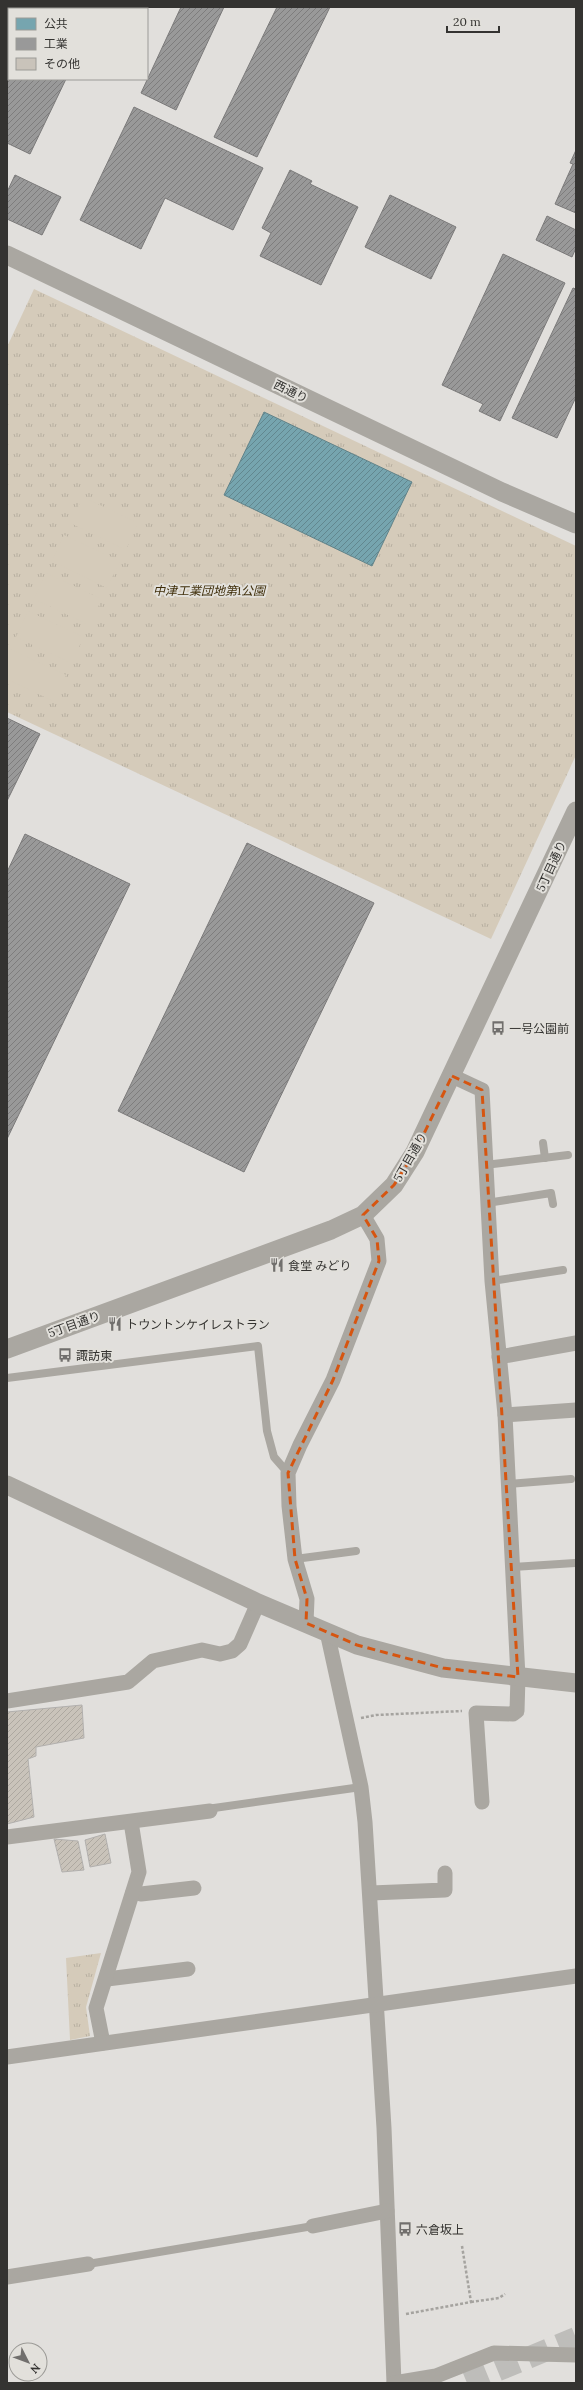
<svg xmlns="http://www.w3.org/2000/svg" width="583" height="2390" font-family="Lora,'Noto Sans JP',serif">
  <defs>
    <pattern id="park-tufts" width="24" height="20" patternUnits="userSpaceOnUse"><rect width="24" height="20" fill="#d5cbba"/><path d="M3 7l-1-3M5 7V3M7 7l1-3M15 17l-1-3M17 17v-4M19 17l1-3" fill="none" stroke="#b7afa0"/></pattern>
    <pattern id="public-hatch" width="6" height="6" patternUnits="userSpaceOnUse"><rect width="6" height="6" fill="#76a5af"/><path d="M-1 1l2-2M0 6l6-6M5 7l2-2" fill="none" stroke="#62878f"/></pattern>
    <pattern id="industry-hatch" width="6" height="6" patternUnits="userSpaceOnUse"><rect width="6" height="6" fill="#999"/><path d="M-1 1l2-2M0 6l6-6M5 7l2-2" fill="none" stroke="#7e7d7d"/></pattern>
    <pattern id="building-hatch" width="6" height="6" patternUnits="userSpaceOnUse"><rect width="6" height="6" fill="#c9c3ba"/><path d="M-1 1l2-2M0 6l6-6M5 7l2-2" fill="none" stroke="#ada8a0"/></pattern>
  </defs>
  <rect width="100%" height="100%" fill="#e1dfdc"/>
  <!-- park -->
  <g fill="url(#park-tufts)">
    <path d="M34,289L576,546V755L491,939L7,712V347Z"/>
    <path d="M101,1953L86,2007L90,2036L70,2040L66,1958Z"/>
  </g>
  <!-- pitch -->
  <g fill="#d5cbba">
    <path d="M83,497L138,523L126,550L70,523Z"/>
    <path d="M64,535L120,561L107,588L52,561Z"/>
    <path d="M46,573L102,599L89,625L34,599Z"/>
    <path d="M28,611L84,637L71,663L16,637Z"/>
    <path d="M10,649L66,675L53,701L7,679V656Z"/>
  </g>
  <!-- public -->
  <path fill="url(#public-hatch)" stroke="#628389" d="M264,412L412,482L372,566L224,495Z"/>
  <!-- industry -->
  <g fill="url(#industry-hatch)" stroke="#7b7a7a">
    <path d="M7,7H100L99,9H9V79H66L30,154L7,143Z"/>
    <path d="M181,7H224L176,110L141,93Z"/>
    <path d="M277,7H330L257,157L214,137Z"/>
    <path d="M134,107L263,168L233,230L165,198L141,249L80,220Z"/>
    <path d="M576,150V213L555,204L573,164L570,163Z"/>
    <path d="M290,170L312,181L310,184L358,207L321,285L260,256L271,233L262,228Z"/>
    <path d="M15,175L61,197L42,235L7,219V192Z"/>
    <path d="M390,195L456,227L431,279L365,247Z"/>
    <path d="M547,216L576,230V248L572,257L536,240Z"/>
    <path d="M503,254L565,283L500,421L479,411L483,404L442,385Z"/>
    <path d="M573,288L576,289V397L557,438L512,418Z"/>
    <path d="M7,718L40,734L7,801Z"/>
    <path d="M25,834L130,884L7,1139V872Z"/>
    <path d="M247,843L374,903L244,1172L118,1111Z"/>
  </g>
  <!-- building -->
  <g fill="url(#building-hatch)" stroke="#b2b0ae">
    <path d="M82,1705L84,1738L36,1747V1756L28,1759L34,1817L7,1824V1712Z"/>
    <path d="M105,1834L111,1863L90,1867L85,1840Z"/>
    <path d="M54,1839L78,1841L84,1870L62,1872Z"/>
  </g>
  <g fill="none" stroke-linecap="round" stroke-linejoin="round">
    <!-- motorway-tunnel -->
    <path stroke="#bebdba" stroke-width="22" stroke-dasharray="22 11" stroke-linecap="butt" d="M467,2383L576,2338"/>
    <!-- path -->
    <g stroke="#a5a39f" stroke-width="2.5" stroke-dasharray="3 2" stroke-linecap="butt">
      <path d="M361,1718L376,1715L462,1711"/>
      <path d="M471,2302L499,2298L505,2294"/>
      <path d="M406,2314L471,2302L462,2246"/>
    </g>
    <!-- service -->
    <g stroke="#aaa7a1" stroke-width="8">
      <path d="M543,1143L545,1158"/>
      <path d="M485,1165L568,1155"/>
      <path d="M487,1203L551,1193L553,1204"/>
      <path d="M492,1281L563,1270"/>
      <path d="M7,1378L258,1346L267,1431L274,1457L288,1473"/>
      <path d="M508,1484L571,1479"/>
      <path d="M295,1559L356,1551"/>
      <path d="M513,1567L575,1563"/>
      <path d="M210,1811L214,1808L361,1787"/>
      <path d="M88,2264L313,2226"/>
    </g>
    <!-- minor -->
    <g stroke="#aaa7a1" stroke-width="15">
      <path d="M452,1076L482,1090L492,1281L505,1415L518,1677L517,1711L513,1714L476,1713L482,1802"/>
      <path d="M499,1357L576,1343"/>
      <path d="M505,1415L576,1410"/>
      <path d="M306,1623L307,1599L295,1559L289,1506L288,1473L300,1445L333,1380L379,1261L377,1239L363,1215"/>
      <path d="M327,1632L361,1787L365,1822L384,2128L394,2383"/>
      <path d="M7,1701L128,1682L153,1661L202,1650L220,1654L232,1651L240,1644L258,1603"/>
      <path d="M7,1837L210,1811"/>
      <path d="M133,1892L141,1894L194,1888"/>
      <path d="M371,1893L445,1890V1873"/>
      <path d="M107,1979L188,1969"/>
      <path d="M103,2043L96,2008L139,1872L131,1822"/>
      <path d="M7,2057L576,1976"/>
      <path d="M313,2226L387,2211"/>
      <path d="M7,2277L88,2264"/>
      <path d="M394,2383L436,2376L494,2353L576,2355"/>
    </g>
    <!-- tertiary -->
    <g stroke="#aaa7a1" stroke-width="19">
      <path d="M7,255L502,492L576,524"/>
      <path d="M7,1349L331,1230L363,1215L394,1185L415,1152L576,811"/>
      <path d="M7,1485L258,1603L357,1645L443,1668L576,1683"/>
    </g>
  </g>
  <!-- marked area -->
  <path fill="none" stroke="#d65510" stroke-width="3" stroke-dasharray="8 5" stroke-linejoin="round" d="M452,1076L482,1090L518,1677L443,1668L357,1645L306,1623L307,1599L295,1559L288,1473L333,1380L379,1261L377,1239L363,1215L394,1185L415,1152Z"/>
  <!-- icons -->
  <defs>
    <symbol id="bus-bare" viewBox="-9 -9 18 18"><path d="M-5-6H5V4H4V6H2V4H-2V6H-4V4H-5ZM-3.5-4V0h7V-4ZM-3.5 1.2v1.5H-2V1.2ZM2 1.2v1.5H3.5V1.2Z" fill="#716f6d" stroke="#e2e0db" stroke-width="2.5" paint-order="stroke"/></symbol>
    <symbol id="restaurant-bare" viewBox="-9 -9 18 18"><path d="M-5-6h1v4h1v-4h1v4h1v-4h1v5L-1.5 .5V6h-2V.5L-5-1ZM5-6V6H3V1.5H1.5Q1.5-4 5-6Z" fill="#716f6d" stroke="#e2e0db" stroke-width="2.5" paint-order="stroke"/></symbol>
  </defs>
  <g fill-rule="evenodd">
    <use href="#bus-bare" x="488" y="1018" width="20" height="20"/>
    <use href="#restaurant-bare" x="267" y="1255" width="20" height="20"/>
    <use href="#restaurant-bare" x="105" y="1314" width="20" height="20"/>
    <use href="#bus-bare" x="55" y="1345" width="20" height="20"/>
    <use href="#bus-bare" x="395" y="2219" width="20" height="20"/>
  </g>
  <g text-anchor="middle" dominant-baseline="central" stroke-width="4" stroke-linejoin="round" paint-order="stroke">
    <!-- street labels -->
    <g font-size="12" fill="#343331" stroke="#e2e0db">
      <text transform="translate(291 391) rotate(26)">西通り</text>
      <text transform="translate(551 866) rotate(-65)">5丁目通り</text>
      <text transform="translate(410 1157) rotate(-60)">5丁目通り</text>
      <text transform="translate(74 1324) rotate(-20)">5丁目通り</text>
    </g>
    <!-- park labels -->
    <g font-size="12" font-style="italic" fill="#3f2e0a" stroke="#e2e0db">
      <text x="209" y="590">中津工業団地第1公園</text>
    </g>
    <!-- poi labels -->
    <g font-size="12" fill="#343331" stroke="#e2e0db" text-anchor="start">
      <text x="509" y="1028">一号公園前</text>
      <text x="288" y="1265">食堂 みどり</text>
      <text x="126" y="1324">トウントンケイレストラン</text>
      <text x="76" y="1355">諏訪東</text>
      <text x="416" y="2229">六倉坂上</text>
    </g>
  </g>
  <!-- border -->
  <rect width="583" height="2390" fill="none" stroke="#343331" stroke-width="16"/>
  <!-- legend -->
  <rect x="8" y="8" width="140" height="72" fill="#e2e0db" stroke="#9c9b97"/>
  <rect x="16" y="18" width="20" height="12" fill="#76a5af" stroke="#9c9b97"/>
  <text x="44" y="28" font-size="12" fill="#343331">公共</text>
  <rect x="16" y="38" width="20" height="12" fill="#999999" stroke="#9c9b97"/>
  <text x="44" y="48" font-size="12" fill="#343331">工業</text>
  <rect x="16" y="58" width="20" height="12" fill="#c9c3ba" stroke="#9c9b97"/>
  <text x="44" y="68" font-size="12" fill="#343331">その他</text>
  <!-- north arrow -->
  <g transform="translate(28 2362) rotate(132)"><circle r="19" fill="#e2e0db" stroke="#9c9b97"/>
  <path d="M0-3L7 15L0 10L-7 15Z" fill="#716f6d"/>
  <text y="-6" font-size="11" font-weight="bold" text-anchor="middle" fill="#343331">N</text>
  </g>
  <!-- scale -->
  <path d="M447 26v6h52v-6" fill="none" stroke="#343331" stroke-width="2"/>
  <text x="453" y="26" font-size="12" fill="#343331" stroke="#e2e0db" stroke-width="3" paint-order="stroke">20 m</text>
</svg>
